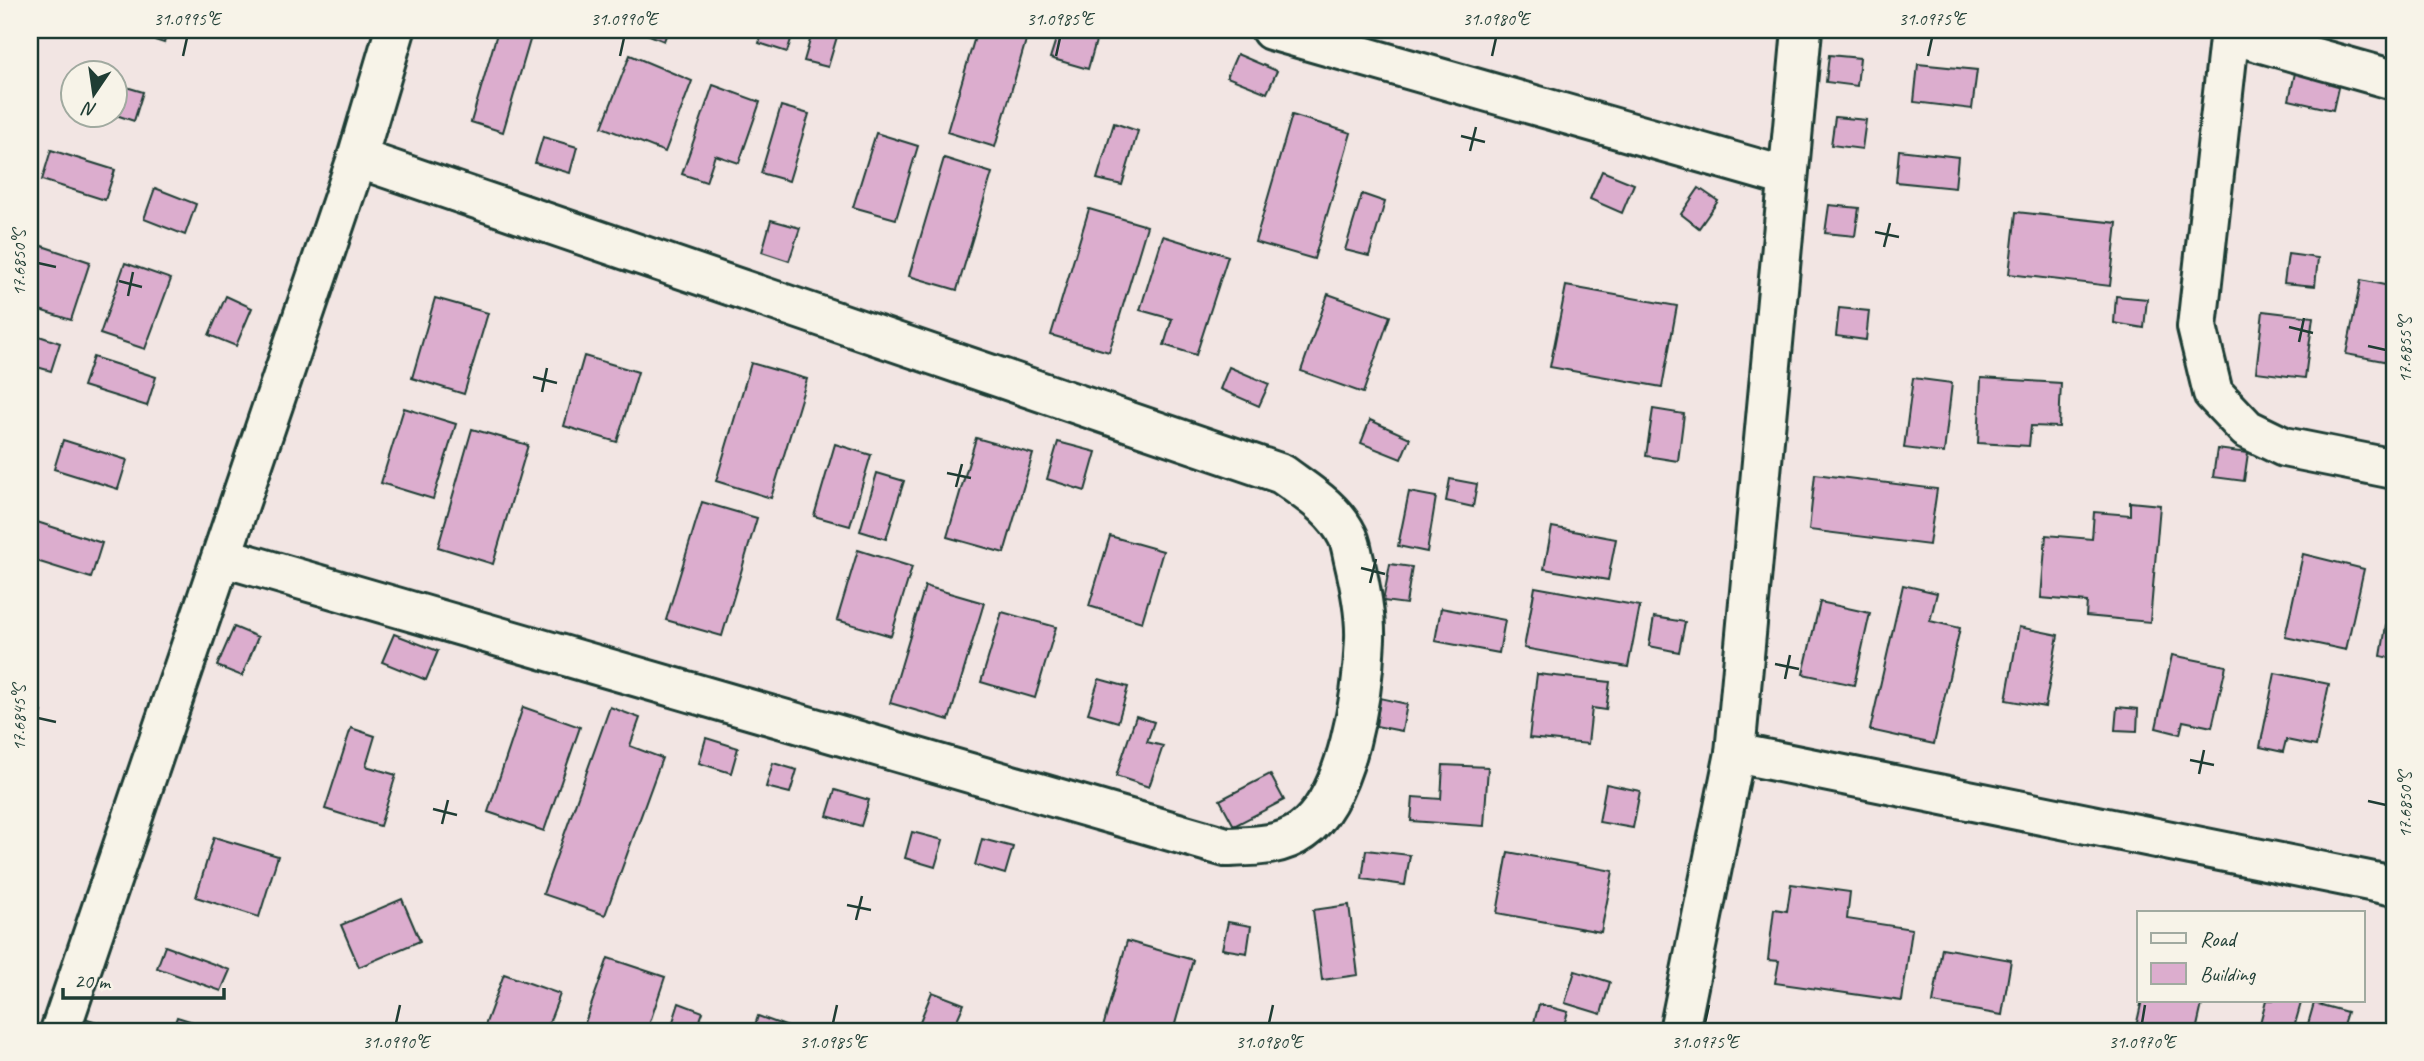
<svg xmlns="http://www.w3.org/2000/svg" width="2424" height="1061" font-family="Caveat,sans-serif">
  <rect width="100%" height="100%" fill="#f2e5e3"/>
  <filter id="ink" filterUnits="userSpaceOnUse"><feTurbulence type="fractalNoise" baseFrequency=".0143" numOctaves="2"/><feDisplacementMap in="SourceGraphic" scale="14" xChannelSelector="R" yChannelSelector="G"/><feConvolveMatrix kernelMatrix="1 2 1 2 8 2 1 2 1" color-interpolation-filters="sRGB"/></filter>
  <g filter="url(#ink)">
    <!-- building -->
    <g fill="#dcadce" stroke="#1f3d34" stroke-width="2">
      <path d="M124,30H168L164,43Z"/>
      <path d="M498,30H533L503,132L471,122Z"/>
      <path d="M637,30H668L664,41Z"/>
      <path d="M763,30H794L787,52L759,43Z"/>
      <path d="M813,30H839L828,67L804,61Z"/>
      <path d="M977,30H1029L995,147L947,132Z"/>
      <path d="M1059,30H1083L1098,34L1088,69L1050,58Z"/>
      <path d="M1237,54L1277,71L1267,93L1227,77Z"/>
      <path d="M630,55L692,81L665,152L602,127Z"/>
      <path d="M1829,55L1860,58L1857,86L1826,82Z"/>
      <path d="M1918,64L1977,70L1972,109L1914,102Z"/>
      <path d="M2295,73L2339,83L2333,110L2289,100Z"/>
      <path d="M116,84L143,92L134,121L116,115Z"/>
      <path d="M713,85L760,102L739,163L715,155L706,182L682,174Z"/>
      <path d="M781,106L809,114L789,181L761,173Z"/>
      <path d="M1292,115L1351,133L1314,259L1255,242Z"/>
      <path d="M1835,117L1866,120L1862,149L1831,145Z"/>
      <path d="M1114,123L1138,131L1122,185L1097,179Z"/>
      <path d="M876,133L918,146L896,219L853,207Z"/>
      <path d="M543,137L577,147L570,173L535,163Z"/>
      <path d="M51,150L115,170L105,200L42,180Z"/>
      <path d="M1899,150L1958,157L1955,188L1896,182Z"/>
      <path d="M944,158L992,173L957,290L909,276Z"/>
      <path d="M1602,171L1634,184L1622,213L1590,199Z"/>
      <path d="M155,188L196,204L185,235L144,219Z"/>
      <path d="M1699,188L1718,201L1699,228L1681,214Z"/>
      <path d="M1362,194L1385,202L1369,256L1345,250Z"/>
      <path d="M1829,205L1859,208L1855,236L1825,233Z"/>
      <path d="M1089,209L1147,226L1109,352L1051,335Z"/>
      <path d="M2016,212L2117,223L2110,286L2009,274Z"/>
      <path d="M771,220L800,228L789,261L762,252Z"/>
      <path d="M1163,236L1228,256L1196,355L1164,345L1172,319L1140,310Z"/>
      <path d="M30,242L90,262L71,320L30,307Z"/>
      <path d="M2288,254L2318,258L2315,286L2284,283Z"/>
      <path d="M125,263L171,279L145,349L100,334Z"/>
      <path d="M2361,280L2394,287V363L2346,354Z"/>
      <path d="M1566,286L1677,306L1662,387L1550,367Z"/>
      <path d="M1328,294L1390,316L1363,393L1301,371Z"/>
      <path d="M226,296L252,308L236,346L209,335Z"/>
      <path d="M2116,296L2147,299L2144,328L2114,323Z"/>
      <path d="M435,298L488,313L464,394L412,378Z"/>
      <path d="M1839,308L1869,311L1866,340L1836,336Z"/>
      <path d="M2263,311L2313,317L2305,378L2256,372Z"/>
      <path d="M30,333L60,343L51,371L30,365Z"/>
      <path d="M584,356L638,372L617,442L564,426Z"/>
      <path d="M93,357L156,377L147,406L83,386Z"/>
      <path d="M751,363L807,379L771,498L716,481Z"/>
      <path d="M1229,367L1269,384L1259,406L1220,389Z"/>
      <path d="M1913,378L1952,383L1944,453L1904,448Z"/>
      <path d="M1981,378L2061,383L2059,427L2031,426L2029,446L1978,443Z"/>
      <path d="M404,408L456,424L433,499L381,483Z"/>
      <path d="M1653,409L1684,414L1678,461L1646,456Z"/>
      <path d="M1370,420L1410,438L1401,459L1361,443Z"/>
      <path d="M472,429L528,445L493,564L438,547Z"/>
      <path d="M976,438L1033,454L1004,553L947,537Z"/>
      <path d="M63,440L127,460L118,489L54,469Z"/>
      <path d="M1058,442L1096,452L1085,491L1047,479Z"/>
      <path d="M835,444L871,455L850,526L814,516Z"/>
      <path d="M2217,449L2248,453L2244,481L2213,477Z"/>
      <path d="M877,473L904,481L886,539L860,531Z"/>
      <path d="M1815,474L1937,489L1929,545L1809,530Z"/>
      <path d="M1450,479L1477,484L1473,507L1446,501Z"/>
      <path d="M1409,492L1436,497L1427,552L1398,546Z"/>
      <path d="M702,502L757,518L722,636L666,620Z"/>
      <path d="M2130,502L2160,505L2150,622L2086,616L2087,602L2041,598L2046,535L2092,539L2094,512L2130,515Z"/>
      <path d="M37,522L102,543L91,578L30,559V545Z"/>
      <path d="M1552,527L1616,539L1608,580L1544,569Z"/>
      <path d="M1110,536L1163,551L1142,622L1089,606Z"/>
      <path d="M858,550L912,567L891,636L837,620Z"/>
      <path d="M2303,554L2364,569L2346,650L2285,637Z"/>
      <path d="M1390,564L1412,567L1406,604L1383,601Z"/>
      <path d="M1903,585L1937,593L1930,621L1960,628L1934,744L1870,730Z"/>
      <path d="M925,586L984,603L949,720L890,703Z"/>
      <path d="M1535,587L1640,606L1628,667L1524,648Z"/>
      <path d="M1820,602L1870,613L1854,685L1803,674Z"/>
      <path d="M1441,608L1505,620L1499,653L1435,641Z"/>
      <path d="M1002,612L1056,627L1035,698L981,682Z"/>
      <path d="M1654,617L1685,622L1679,652L1649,646Z"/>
      <path d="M2386,626L2394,627V659L2381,656Z"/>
      <path d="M234,627L258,637L242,676L217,666Z"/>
      <path d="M2019,627L2058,635L2045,707L2006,700Z"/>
      <path d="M394,634L438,651L426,680L382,662Z"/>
      <path d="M2172,655L2226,666L2212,727L2183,721L2180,734L2156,728Z"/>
      <path d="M2275,673L2329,684L2316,746L2286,740L2283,752L2260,747Z"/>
      <path d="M1537,674L1610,682L1606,710L1592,708L1588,744L1529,738Z"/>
      <path d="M1099,679L1128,687L1118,722L1088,713Z"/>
      <path d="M1380,698L1407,704L1402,731L1376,726Z"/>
      <path d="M523,707L580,727L544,831L488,812Z"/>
      <path d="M610,707L640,718L630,746L662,758L605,915L543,894Z"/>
      <path d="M2117,707L2138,709L2137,731L2115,730Z"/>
      <path d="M30,708L42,712L30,751Z"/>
      <path d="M1136,716L1154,722L1147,742L1163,746L1149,787L1116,776Z"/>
      <path d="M351,728L375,736L366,766L396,775L380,826L325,809Z"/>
      <path d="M706,738L738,748L731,773L699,763Z"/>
      <path d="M773,763L797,770L790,793L766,787Z"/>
      <path d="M1443,765L1488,767L1484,826L1411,821L1413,797L1441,799Z"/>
      <path d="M1270,774L1284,800L1234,826L1220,800Z"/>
      <path d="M1606,784L1640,791L1633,828L1599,822Z"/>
      <path d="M835,790L869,800L861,826L827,816Z"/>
      <path d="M912,832L943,840L935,867L905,858Z"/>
      <path d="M214,837L278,856L259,917L196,897Z"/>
      <path d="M982,839L1013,847L1005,874L975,865Z"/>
      <path d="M1366,850L1410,855L1405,885L1362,879Z"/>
      <path d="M1508,852L1613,871L1601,932L1497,913Z"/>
      <path d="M1791,884L1850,892L1847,919L1912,929L1902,1001L1775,983L1779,961L1768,960L1774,909L1787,911Z"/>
      <path d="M402,899L420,941L359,967L341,925Z"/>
      <path d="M1349,905L1358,975L1322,980L1313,910Z"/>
      <path d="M1228,922L1251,926L1247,953L1222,949Z"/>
      <path d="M1127,941L1193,960L1173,1031H1102Z"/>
      <path d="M165,946L230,970L221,991L157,968Z"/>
      <path d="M1942,948L2011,960L2002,1015L1933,1003Z"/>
      <path d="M608,958L665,977L647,1031H582Z"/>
      <path d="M1575,971L1610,982L1601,1014L1565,1003Z"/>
      <path d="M504,974L560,994L546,1031H483Z"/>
      <path d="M932,992L964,1004L952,1031H916Z"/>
      <path d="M2142,1000H2203L2196,1031H2135Z"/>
      <path d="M2266,1000H2289L2301,1003L2293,1031H2258Z"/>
      <path d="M679,1003L703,1012L696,1031H670Z"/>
      <path d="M2314,1003L2347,1012L2341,1031H2306Z"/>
      <path d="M1539,1004L1568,1012L1562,1031L1532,1030Z"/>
      <path d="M758,1016L799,1031H753Z"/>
      <path d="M177,1017L222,1031H172Z"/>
      <path d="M84,1018L107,1025L105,1031H81Z"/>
    </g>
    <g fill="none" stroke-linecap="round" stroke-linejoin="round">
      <defs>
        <g id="minor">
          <path d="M1271,30L1787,177"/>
          <path d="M2230,30L2197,327L2213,393L2247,429L2284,447L2394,469"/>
          <path d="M2230,34L2394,80"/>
          <path d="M223,557L1226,847C1252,846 1280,847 1302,831C1348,798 1363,692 1365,639C1366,613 1360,585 1354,560C1352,552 1351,542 1347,535C1333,507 1306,492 1282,474L357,158"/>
          <path d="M1735,753L2394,886"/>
          <path d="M60,1031L357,158L395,30"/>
          <path d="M1679,1031L1735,753L1802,30"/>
        </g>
      </defs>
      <!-- minor casing -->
      <use href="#minor" stroke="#1f3d34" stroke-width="44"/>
      <!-- minor -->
      <use href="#minor" stroke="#f7f3e8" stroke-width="38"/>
    </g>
  </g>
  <!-- ticks -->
  <path fill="none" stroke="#1f3d34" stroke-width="2.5" d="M183,56L187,38M620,56L624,38M1056,56L1060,38M1492,56L1496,38M1928,56L1932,38M1461,136L1485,142M1470,151L1476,127M1875,232L1899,237M1884,247L1890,223M38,263L56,267M119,281L142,287M128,296L133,272M2289,327L2313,333M2299,342L2304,318M2368,346L2386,350M533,377L557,383M542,392L547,368M947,473L971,478M956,487L962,464M1361,568L1385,574M1370,583L1376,559M1775,664L1799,669M1785,679L1790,655M38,718L56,722M2190,760L2214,765M2199,774L2204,750M2368,801L2386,805M433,809L457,815M442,824L448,800M847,905L871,910M856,920L862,896M396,1023L400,1005M833,1023L837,1005M1269,1023L1273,1005M1705,1023L1709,1005M2142,1023L2145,1005"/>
  <!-- margin -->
  <rect width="2424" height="1061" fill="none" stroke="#f7f3e8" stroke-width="77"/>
  <!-- legend -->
  <rect x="2137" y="911" width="228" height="91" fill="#f7f3e8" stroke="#a1aaa0" stroke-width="2"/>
  <rect x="2151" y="933" width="35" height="10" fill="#f7f3e8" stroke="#a1aaa0" stroke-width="2"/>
  <text x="2200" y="946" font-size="21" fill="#1f3d34">Road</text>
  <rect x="2151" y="963" width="35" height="21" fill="#dcadce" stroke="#a1aaa0" stroke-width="2"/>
  <text x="2200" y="981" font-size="21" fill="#1f3d34">Building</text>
  <!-- north arrow -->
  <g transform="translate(94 94) rotate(193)"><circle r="33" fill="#f7f3e8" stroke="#a1aaa0" stroke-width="2"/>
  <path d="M0-5L12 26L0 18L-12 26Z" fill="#1f3d34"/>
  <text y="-10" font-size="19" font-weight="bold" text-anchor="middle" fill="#1f3d34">N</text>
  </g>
  <!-- scale -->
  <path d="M63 988v10h161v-10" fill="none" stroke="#1f3d34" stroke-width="3.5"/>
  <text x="74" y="988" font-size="21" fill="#1f3d34" stroke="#f7f3e8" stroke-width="5" paint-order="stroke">20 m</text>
  <rect x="38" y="38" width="2348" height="985" fill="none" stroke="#1f3d34" stroke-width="2.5"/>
  <g font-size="18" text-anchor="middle" fill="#1f3d34">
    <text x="187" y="25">31.0995°E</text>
    <text x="624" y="25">31.0990°E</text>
    <text x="1060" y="25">31.0985°E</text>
    <text x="1496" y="25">31.0980°E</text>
    <text x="1932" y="25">31.0975°E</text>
    <text transform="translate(19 263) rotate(-90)" y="6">17.6850°S</text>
    <text transform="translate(2405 350) rotate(-90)" y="6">17.6855°S</text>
    <text transform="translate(19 718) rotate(-90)" y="6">17.6845°S</text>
    <text transform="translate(2405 805) rotate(-90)" y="6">17.6850°S</text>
    <text x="396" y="1048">31.0990°E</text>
    <text x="833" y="1048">31.0985°E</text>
    <text x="1269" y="1048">31.0980°E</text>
    <text x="1705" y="1048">31.0975°E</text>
    <text x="2142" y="1048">31.0970°E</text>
  </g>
</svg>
